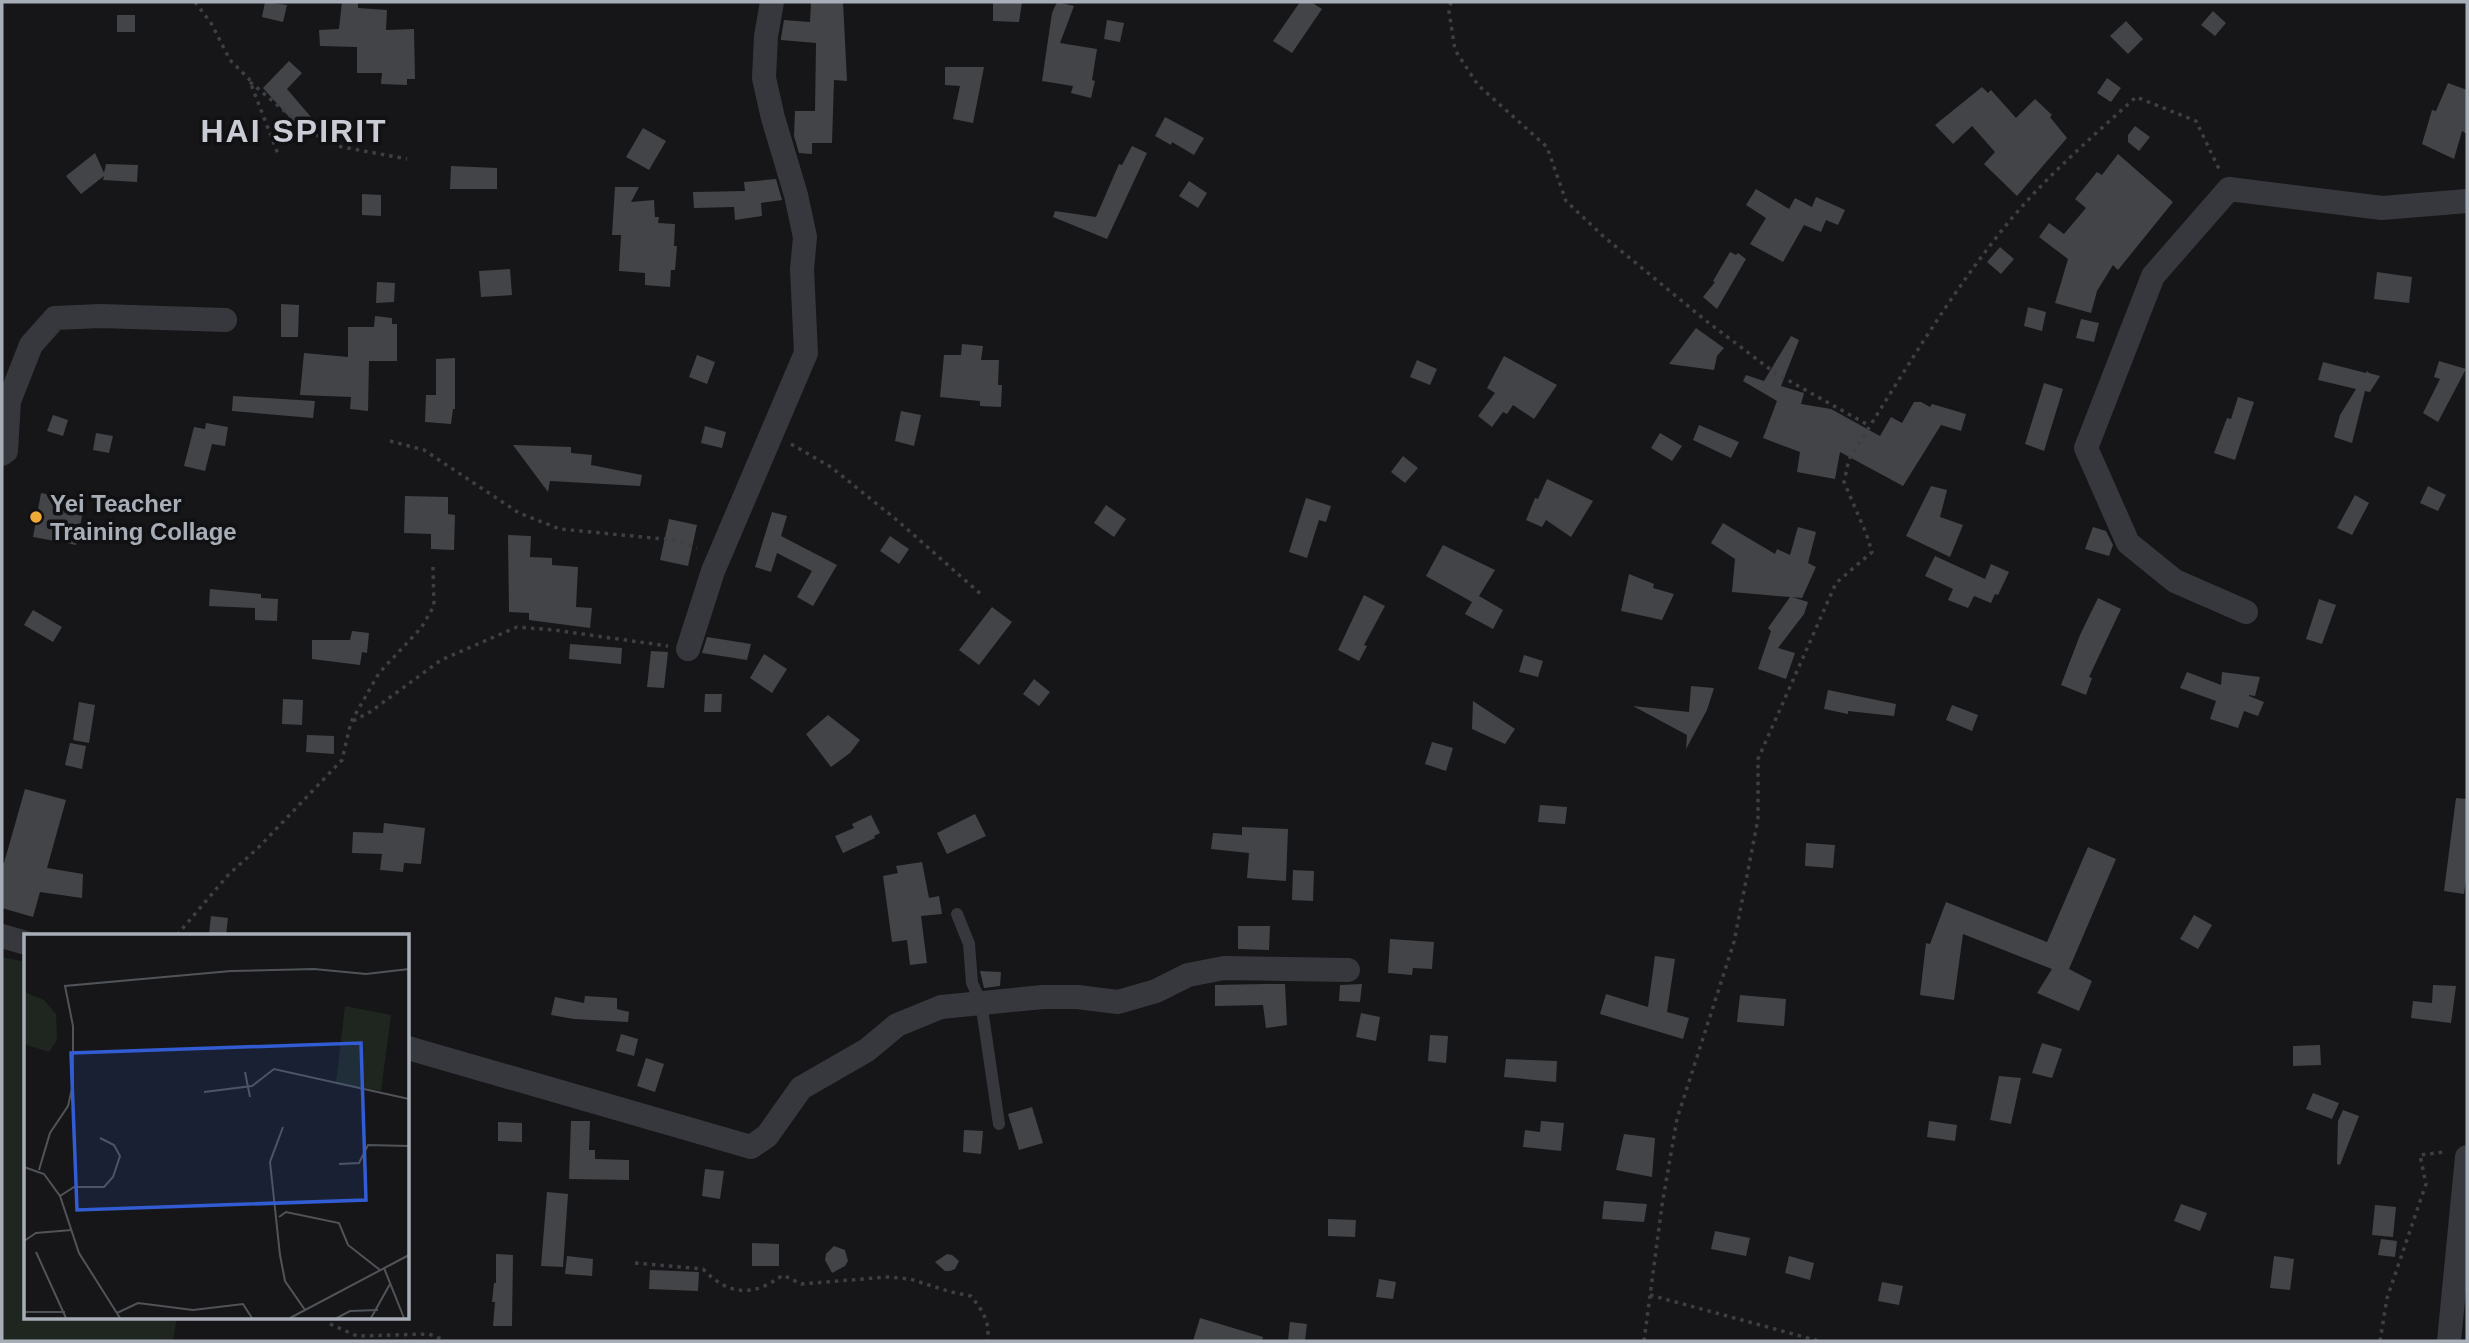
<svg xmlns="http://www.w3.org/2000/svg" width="2469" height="1343" font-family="Helvetica,sans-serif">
  <rect width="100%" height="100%" fill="#161618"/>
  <!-- green -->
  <path fill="#1e261f" d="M2,957L26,962V1317H177L173,1341H2Z"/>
  <!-- building -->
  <g fill="#424448">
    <path d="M265,2L287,5L283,22L262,17Z"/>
    <path d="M342,2H358V8L387,10L386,30L414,29L415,79H407V85L381,84L382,73H357V47L320,46L319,30L339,29Z"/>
    <path d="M811,2H843L847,81L834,80L832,143H812V154L799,153L794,136L795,111H815L816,43L781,40V38L784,20L810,22Z"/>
    <path d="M993,2H1022L1019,22L993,21Z"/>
    <path d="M1057,2L1074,6L1060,43L1097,49L1092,80L1095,81L1091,98L1071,93L1073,86L1042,81L1052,13Z"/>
    <path d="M1300,2H1311L1322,9L1292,53L1273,41Z"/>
    <path d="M2213,11L2226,23L2215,36L2201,25Z"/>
    <rect x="117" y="15" width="18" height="17"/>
    <path d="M1107,20L1124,23L1120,42L1104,39Z"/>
    <path d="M2126,21L2143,39L2128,54L2110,36Z"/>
    <path d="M289,61L302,73L287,89L311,117L299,128L263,88Z"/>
    <path d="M945,67H984L973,123L953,119L960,86L945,85Z"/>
    <path d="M2107,78L2121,88L2111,102L2097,93Z"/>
    <path d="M2448,83L2467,90V134L2462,131L2454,159L2422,144L2432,110L2436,111Z"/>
    <path d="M1982,87L1988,93L1991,90L2016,118L2035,99L2052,115L2050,117L2067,138L2017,196L1984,164L1995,152L1972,126L1953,144L1935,125Z"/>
    <path d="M1165,117L1204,138L1194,155L1172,142L1171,145L1155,136Z"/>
    <path d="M2135,126L2150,137L2139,151L2128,142V135Z"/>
    <path d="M643,128L666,141L649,170L626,157Z"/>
    <path d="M1132,146L1147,153L1107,239L1053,217L1055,211L1096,217L1119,164L1122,165Z"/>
    <path d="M95,153L104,173L106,164L138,165L137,182L103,180L104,176L81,194L66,176Z"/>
    <path d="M2118,154L2173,202L2118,270L2113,265L2097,291L2091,313L2055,303L2068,259L2039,237L2049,223L2064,234L2086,208L2075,199L2097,172L2102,175Z"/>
    <path d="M451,166L497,168V189H450Z"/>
    <path d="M776,179L782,200L761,203L762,216L735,220L734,207L694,208L693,192L745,191L744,182Z"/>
    <path d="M1189,181L1207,193L1198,208L1179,196Z"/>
    <path d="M615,187H639L631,202L654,200L655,217H659L658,223L675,224L674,246H677L675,270H671L670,287L645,285V273L619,271L621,235H612Z"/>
    <path d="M1756,189L1789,209L1795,198L1812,207L1816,197L1845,210L1838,225L1826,220L1821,232L1804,225L1783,262L1750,244L1766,218L1746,205Z"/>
    <path d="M362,194L381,195V216L362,215Z"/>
    <path d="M2000,247L2014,259L2001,274L1987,262Z"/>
    <path d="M1730,252L1736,255L1738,253L1746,259L1717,309L1703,297L1715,282L1713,281Z"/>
    <path d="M510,269L512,295L481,297L479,271Z"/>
    <path d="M2377,272L2412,277L2409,303L2374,299Z"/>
    <path d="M377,282L395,283L394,302L376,303Z"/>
    <path d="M281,304L299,305L298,337H281Z"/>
    <path d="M2028,307L2046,312L2042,331L2024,326Z"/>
    <path d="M375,316L392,318V324H397V361H369L368,411L350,409L351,397L300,395L304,353L348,357V327H374Z"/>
    <path d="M2081,319L2099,323L2094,342L2076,338Z"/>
    <path d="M1696,328L1724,348L1717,356L1714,370L1669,364Z"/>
    <path d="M1791,336L1799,340L1781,386L1804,393L1801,404L1831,409L1880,436L1891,417L1902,423L1914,402H1921L1930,407L1932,404L1966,414L1961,431L1941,425L1903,486L1840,452L1835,479L1797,472L1800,452L1763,438L1777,401L1743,381L1746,375L1764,381Z"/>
    <path d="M962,344L983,346L981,360H999L998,385H1002L1001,407L980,406V401L940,397L944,355H961Z"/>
    <path d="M697,355L715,362L707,384L689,377Z"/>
    <path d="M1504,356L1557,385L1534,419L1513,405L1507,414L1503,412L1492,427L1478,416L1495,393L1487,388Z"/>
    <path d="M455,358V409H453L451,424L425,422L426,395H436V359Z"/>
    <path d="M1417,360L1437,369L1430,385L1410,377Z"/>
    <path d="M2439,361L2466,369L2438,422L2423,413L2440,379L2434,377Z"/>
    <path d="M2323,362L2366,373L2367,371L2369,373L2380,376L2370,392L2365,391L2352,443L2334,437L2340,415L2356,389L2318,380Z"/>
    <path d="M2044,383L2063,389L2044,451L2025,444Z"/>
    <path d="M233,396L315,401L313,418L232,411Z"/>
    <path d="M2238,397L2254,402L2235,460L2214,453L2227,418L2231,419Z"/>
    <path d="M901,411L921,415L914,446L895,441Z"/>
    <path d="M53,415L68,420L63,436L47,431Z"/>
    <path d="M206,423L228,427L225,446L212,444L205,471L184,466L194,427L205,429Z"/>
    <path d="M1699,425L1739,442L1731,458L1693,440Z"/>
    <path d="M705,426L726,432L722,448L701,443Z"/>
    <path d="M96,433L113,436L109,453L93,450Z"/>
    <path d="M1660,433L1682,446L1672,461L1651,448Z"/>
    <path d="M513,445L571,447V453L592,455L591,465L642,475L640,486L550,481L548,492Z"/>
    <path d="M1403,456L1418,468L1405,483L1391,472Z"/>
    <path d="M1547,479L1593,501L1571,537L1546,520L1542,527L1526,520L1535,498L1538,499Z"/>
    <path d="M1931,486L1947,490L1940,517L1963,525L1950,557L1906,536Z"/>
    <path d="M2428,486L2446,495L2438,511L2420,503Z"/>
    <path d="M41,493L85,502L76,545L33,537Z"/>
    <path d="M2355,495L2369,503L2352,535L2337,528Z"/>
    <path d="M405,496L448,497V514L455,515L454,550L431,549V534L404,533Z"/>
    <path d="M1306,498L1331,506L1326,522L1319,520L1307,558L1289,552Z"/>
    <path d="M1106,505L1126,519L1114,537L1094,523Z"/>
    <path d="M772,512L787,516L781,536L837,565L813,606L797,597L812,571L777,553L771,572L755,567Z"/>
    <path d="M669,519L697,525L688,566L660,560Z"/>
    <path d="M1723,523L1775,554L1777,549L1790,555L1798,527L1816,532L1808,563L1816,567L1802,598L1792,597L1808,602L1804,614L1778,648L1795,653L1786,679L1758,669L1771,631L1768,628L1790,597L1732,592L1735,559L1711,543Z"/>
    <path d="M2093,527L2106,531L2113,545L2109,556L2085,549Z"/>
    <path d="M508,535L531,536L530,557L552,558V565L578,567L576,607L592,608L590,628L529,620V613L509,612Z"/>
    <path d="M890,536L909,549L899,564L880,551Z"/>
    <path d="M1443,545L1495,570L1479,596L1503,610L1493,629L1465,614L1472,602L1426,576Z"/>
    <path d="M1935,556L1985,579L1991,564L2009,572L1998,595L1995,594L1991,603L1974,596L1968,608L1948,600L1953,589L1925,576Z"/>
    <path d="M1629,574L1654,584L1653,588L1674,594L1662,620L1621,611Z"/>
    <path d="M210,589L261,594V598L278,599L277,621L255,620V608L209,606Z"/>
    <path d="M1364,595L1385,606L1364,645L1367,646L1359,661L1338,650Z"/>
    <path d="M2098,598L2121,609L2089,677L2092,678L2086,695L2061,685L2080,635Z"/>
    <path d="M2319,599L2336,605L2322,644L2306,639Z"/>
    <path d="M992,607L1012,622L979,665L959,650Z"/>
    <path d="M33,610L62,627L53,642L24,625Z"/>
    <path d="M352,631L369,633L367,653L362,652L360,665L312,659V640H350Z"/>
    <path d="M707,637L751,644L747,660L702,653Z"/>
    <path d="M570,644L622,648L621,664L569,659Z"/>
    <path d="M651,651L668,652L664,688L647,687Z"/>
    <path d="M764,654L787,669L772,693L750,678Z"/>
    <path d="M1524,655L1543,661L1538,677L1519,672Z"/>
    <path d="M2187,672L2221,685L2222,672L2260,677L2255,696L2249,695V696L2264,702L2258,716L2244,711L2238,728L2210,719L2216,701L2180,688Z"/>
    <path d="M1034,679L1050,692L1039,706L1023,694Z"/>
    <path d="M1691,686L1714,688L1707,710L1686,749L1687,735L1633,706L1689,712Z"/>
    <path d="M1828,690L1896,704L1894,716L1848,711V714L1824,709Z"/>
    <path d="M705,694H722L721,712H704Z"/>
    <path d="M283,699L303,700L302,725L282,724Z"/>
    <path d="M1473,701L1515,729L1505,744L1472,729Z"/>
    <path d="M79,702L95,705L89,743L73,740Z"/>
    <path d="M1952,705L1978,715L1972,731L1946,720Z"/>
    <path d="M828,715L860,740L850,753L831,767L806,734Z"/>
    <path d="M307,735L334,736V754L306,752Z"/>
    <path d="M1432,742L1453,748L1446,771L1425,764Z"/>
    <path d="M70,743L86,746L82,769L65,765Z"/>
    <path d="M25,789L66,800L47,868L83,874L82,898L40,892L33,917L2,908V863H4Z"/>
    <path d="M2456,798L2467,799V873L2464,894L2444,891Z"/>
    <path d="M1540,805L1567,807L1565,824L1538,822Z"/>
    <path d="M975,814L986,836L947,854L937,833Z"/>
    <path d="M871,815L880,833L874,836L875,838L843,853L835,836L854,828L852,824Z"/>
    <path d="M384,823L425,828L421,864L404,863L403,872L380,870L382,854L352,853L353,832L383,833Z"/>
    <path d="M1242,827L1288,829L1286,881L1247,878L1249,853L1211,849L1213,833L1242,835Z"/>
    <path d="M1806,843L1835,845L1833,868L1805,866Z"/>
    <path d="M2088,847L2116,859L2069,969L2092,981L2079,1011L2037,993L2052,969L1963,934L1954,1000L1920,995L1926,943L1930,944L1946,902L2047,942Z"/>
    <path d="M922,862L929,898L939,896L942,914L921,916L927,963L910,965L907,940L892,942L883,876L898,873L896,866Z"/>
    <path d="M1293,870L1314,871L1313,901L1292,900Z"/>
    <path d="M2194,915L2212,925L2198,949L2180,939Z"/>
    <path d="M211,916L228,918L226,935L209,934Z"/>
    <path d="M1238,926H1270L1269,950L1238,949Z"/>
    <path d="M1390,939L1434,942L1432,969L1413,968L1412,975L1388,973Z"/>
    <path d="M1655,956L1675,959L1667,1012L1689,1018L1683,1039L1600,1014L1606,994L1648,1007Z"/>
    <path d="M980,971L1001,972L1000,986L984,988Z"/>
    <path d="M1264,984H1285L1287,1025L1266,1028L1263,1005L1215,1006V985Z"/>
    <path d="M1362,984L1360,1002L1339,1001L1340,985Z"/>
    <path d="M2433,985L2456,986L2451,1023L2411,1018L2413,1001L2432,1003Z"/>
    <path d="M1740,995L1786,999L1784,1026L1737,1022Z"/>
    <path d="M585,996L617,998V1009L629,1012L628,1022L574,1019L551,1015L555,997L584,1003Z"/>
    <path d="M1361,1013L1380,1017L1376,1041L1356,1037Z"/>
    <path d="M621,1034L638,1039L634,1056L616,1051Z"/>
    <path d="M1430,1035L1448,1036L1446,1063L1428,1061Z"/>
    <path d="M2042,1043L2062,1049L2052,1078L2032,1073Z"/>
    <path d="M2320,1045L2321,1065L2293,1066V1046Z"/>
    <path d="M646,1058L664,1064L655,1092L637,1086Z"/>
    <path d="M1506,1059L1557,1061L1556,1082L1504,1077Z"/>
    <path d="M1999,1076L2021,1078L2011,1124L1990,1120Z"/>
    <path d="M2313,1093L2339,1103L2332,1119L2306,1109Z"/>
    <path d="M1032,1107L1043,1143L1019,1150L1008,1114Z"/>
    <path d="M2343,1110L2359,1116L2340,1165L2337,1164L2338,1121Z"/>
    <path d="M571,1121H590L589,1150H595V1159L629,1160V1180L569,1179Z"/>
    <path d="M1541,1121L1564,1123L1561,1151L1523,1147L1525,1130L1540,1132Z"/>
    <path d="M1929,1121L1957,1125L1955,1141L1927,1137Z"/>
    <path d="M498,1122L522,1123V1142L498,1141Z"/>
    <path d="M964,1130L983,1131L981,1154L963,1152Z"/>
    <path d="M1624,1134L1655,1138L1652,1177L1616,1170Z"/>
    <path d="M705,1169L724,1171L720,1199L702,1196Z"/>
    <path d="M547,1192L568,1194L563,1267L541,1266Z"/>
    <path d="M1604,1201L1647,1204L1644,1222L1602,1219Z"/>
    <path d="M2181,1204L2207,1213L2200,1231L2174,1221Z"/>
    <path d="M2375,1205L2396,1207L2393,1237L2372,1235Z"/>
    <path d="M1328,1219L1356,1220L1355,1237L1328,1236Z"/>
    <path d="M1715,1231L1750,1238L1746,1256L1711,1249Z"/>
    <path d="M2381,1239L2397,1241L2395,1257L2378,1255Z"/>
    <path d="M752,1243L779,1244V1266H752Z"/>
    <path d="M834,1246L845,1250L848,1261L845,1266L832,1273L825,1260L826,1254Z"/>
    <path d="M496,1254L513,1255L512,1326H493L495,1302H492L494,1283H496Z"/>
    <path d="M947,1254L952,1255L959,1261L955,1269L950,1271H945L935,1262Z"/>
    <path d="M567,1256L593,1259L592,1276L565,1274Z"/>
    <path d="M1789,1256L1814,1263L1810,1280L1785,1273Z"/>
    <path d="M2274,1256L2294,1259L2290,1290L2270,1288Z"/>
    <path d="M650,1270L699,1272L698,1291L649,1289Z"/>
    <path d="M1379,1279L1396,1282L1393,1299L1376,1297Z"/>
    <path d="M1882,1282L1903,1286L1899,1305L1878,1301Z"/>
    <path d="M1200,1318L1263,1337L1262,1341H1193Z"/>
    <path d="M1290,1322L1307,1324L1305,1341H1288Z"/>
  </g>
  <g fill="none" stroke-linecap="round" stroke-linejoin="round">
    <!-- path -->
    <g stroke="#3d3f44" stroke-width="3.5" stroke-dasharray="3.5 5" stroke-linecap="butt">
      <path d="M195,2L211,23L230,60L249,79L278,154"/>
      <path d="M1451,2L1449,11L1455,50L1478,85L1547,147L1566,201L1603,236L1705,320L1775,373L1870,426"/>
      <path d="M250,82L306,129L337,146L407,159"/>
      <path d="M390,441L424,450L519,513L560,529L674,540L697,548"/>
      <path d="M791,444L831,467L898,521L983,596"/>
      <path d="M353,721L370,712L441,660L517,627L554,630L668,646"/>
      <path d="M177,935L229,874L257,849L342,760L351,722L379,673L421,628L434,606L433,567"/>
      <path d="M635,1263L703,1269C729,1296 753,1297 783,1275L801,1284L888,1277L910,1279L951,1292L971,1296C982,1310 991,1322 987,1341"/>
      <path d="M1650,1295L1819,1341"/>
      <path d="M326,1317L328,1323L357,1336L429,1334L446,1341"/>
      <path d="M1644,1341L1662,1205L1677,1119L1734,942L1758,819V759L1836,583L1872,552L1866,533L1844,482L1849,459C1899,381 1945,301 2003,229C2042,180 2090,139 2136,97L2196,121L2219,169"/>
      <path d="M2380,1341L2387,1298L2426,1184L2420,1155L2444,1152"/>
    </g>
    <!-- lane -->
    <path stroke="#37383d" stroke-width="12" d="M957,914L969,944L972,983L981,1002L999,1124"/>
    <!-- street -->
    <g stroke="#37383d" stroke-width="24">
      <path d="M2,454L6,451L9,401L31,345L55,318L100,316L225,320"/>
      <path d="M2246,612L2175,581L2128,543L2086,448L2153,276L2229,189L2382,208L2467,201"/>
      <path d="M688,649L713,571L806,353L802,269L805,237L796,195L773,118L764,78L766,36L772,2"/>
      <path d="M2,936L26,943"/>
      <path d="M408,1048L751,1147L767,1136L801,1088L867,1050L897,1025L941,1007L1043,997H1077L1118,1002L1156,991L1188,975L1224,968L1348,970"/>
      <path d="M2449,1341L2467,1157"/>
    </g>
  </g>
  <!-- markers -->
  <circle fill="#f0aa36" stroke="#111113" stroke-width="2.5" cx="36" cy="517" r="7"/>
  <g text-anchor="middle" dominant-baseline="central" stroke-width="7" stroke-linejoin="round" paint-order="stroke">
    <!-- poi labels -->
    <g font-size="24" font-weight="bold" fill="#a8aeb8" stroke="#111113" text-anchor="start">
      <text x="50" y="503">Yei Teacher<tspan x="50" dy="28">Training Collage</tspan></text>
    </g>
    <!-- district labels -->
    <g font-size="32" font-weight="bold" letter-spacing="2" fill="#c9ccd4" stroke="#111113">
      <text x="294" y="131">HAI SPIRIT</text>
    </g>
  </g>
  <!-- overview -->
  <g transform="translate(24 934)">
    <rect width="385" height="385" fill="#161618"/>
    <path d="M0,58L20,66L32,80L33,106L25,118L0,110ZM321,72L367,81L357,157L312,149Z" fill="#1e261f"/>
    <path fill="none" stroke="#505358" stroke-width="2" d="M221,138L226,163M180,158L228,152L250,135L385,165M259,193L246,228L256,321L261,347L281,376M315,230L335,229L344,211L385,212M0,233L20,240L36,262L55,319L96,384M15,236L26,199L44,172L49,150V92L41,52L207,37L290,35L342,40L385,35M36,262L50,253H80L89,243L96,222L90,211L76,204M255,283L262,278L315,289L324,311L356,336M0,307L12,299L48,296M12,318L42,384M360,334L380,384M0,378H41M93,379L114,369L169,376L219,370L228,384M266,384L385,321M313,384L326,377L354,376M347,384L366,350"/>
    <path fill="#325cd3" fill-opacity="0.15" stroke="#325cd3" stroke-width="3.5" d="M337,109L342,266L53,276L47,119Z"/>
    <rect width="385" height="385" fill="none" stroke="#a8aeb8" stroke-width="3.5"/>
  </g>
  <!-- border -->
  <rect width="2469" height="1343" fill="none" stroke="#a8aeb8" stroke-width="7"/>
</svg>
